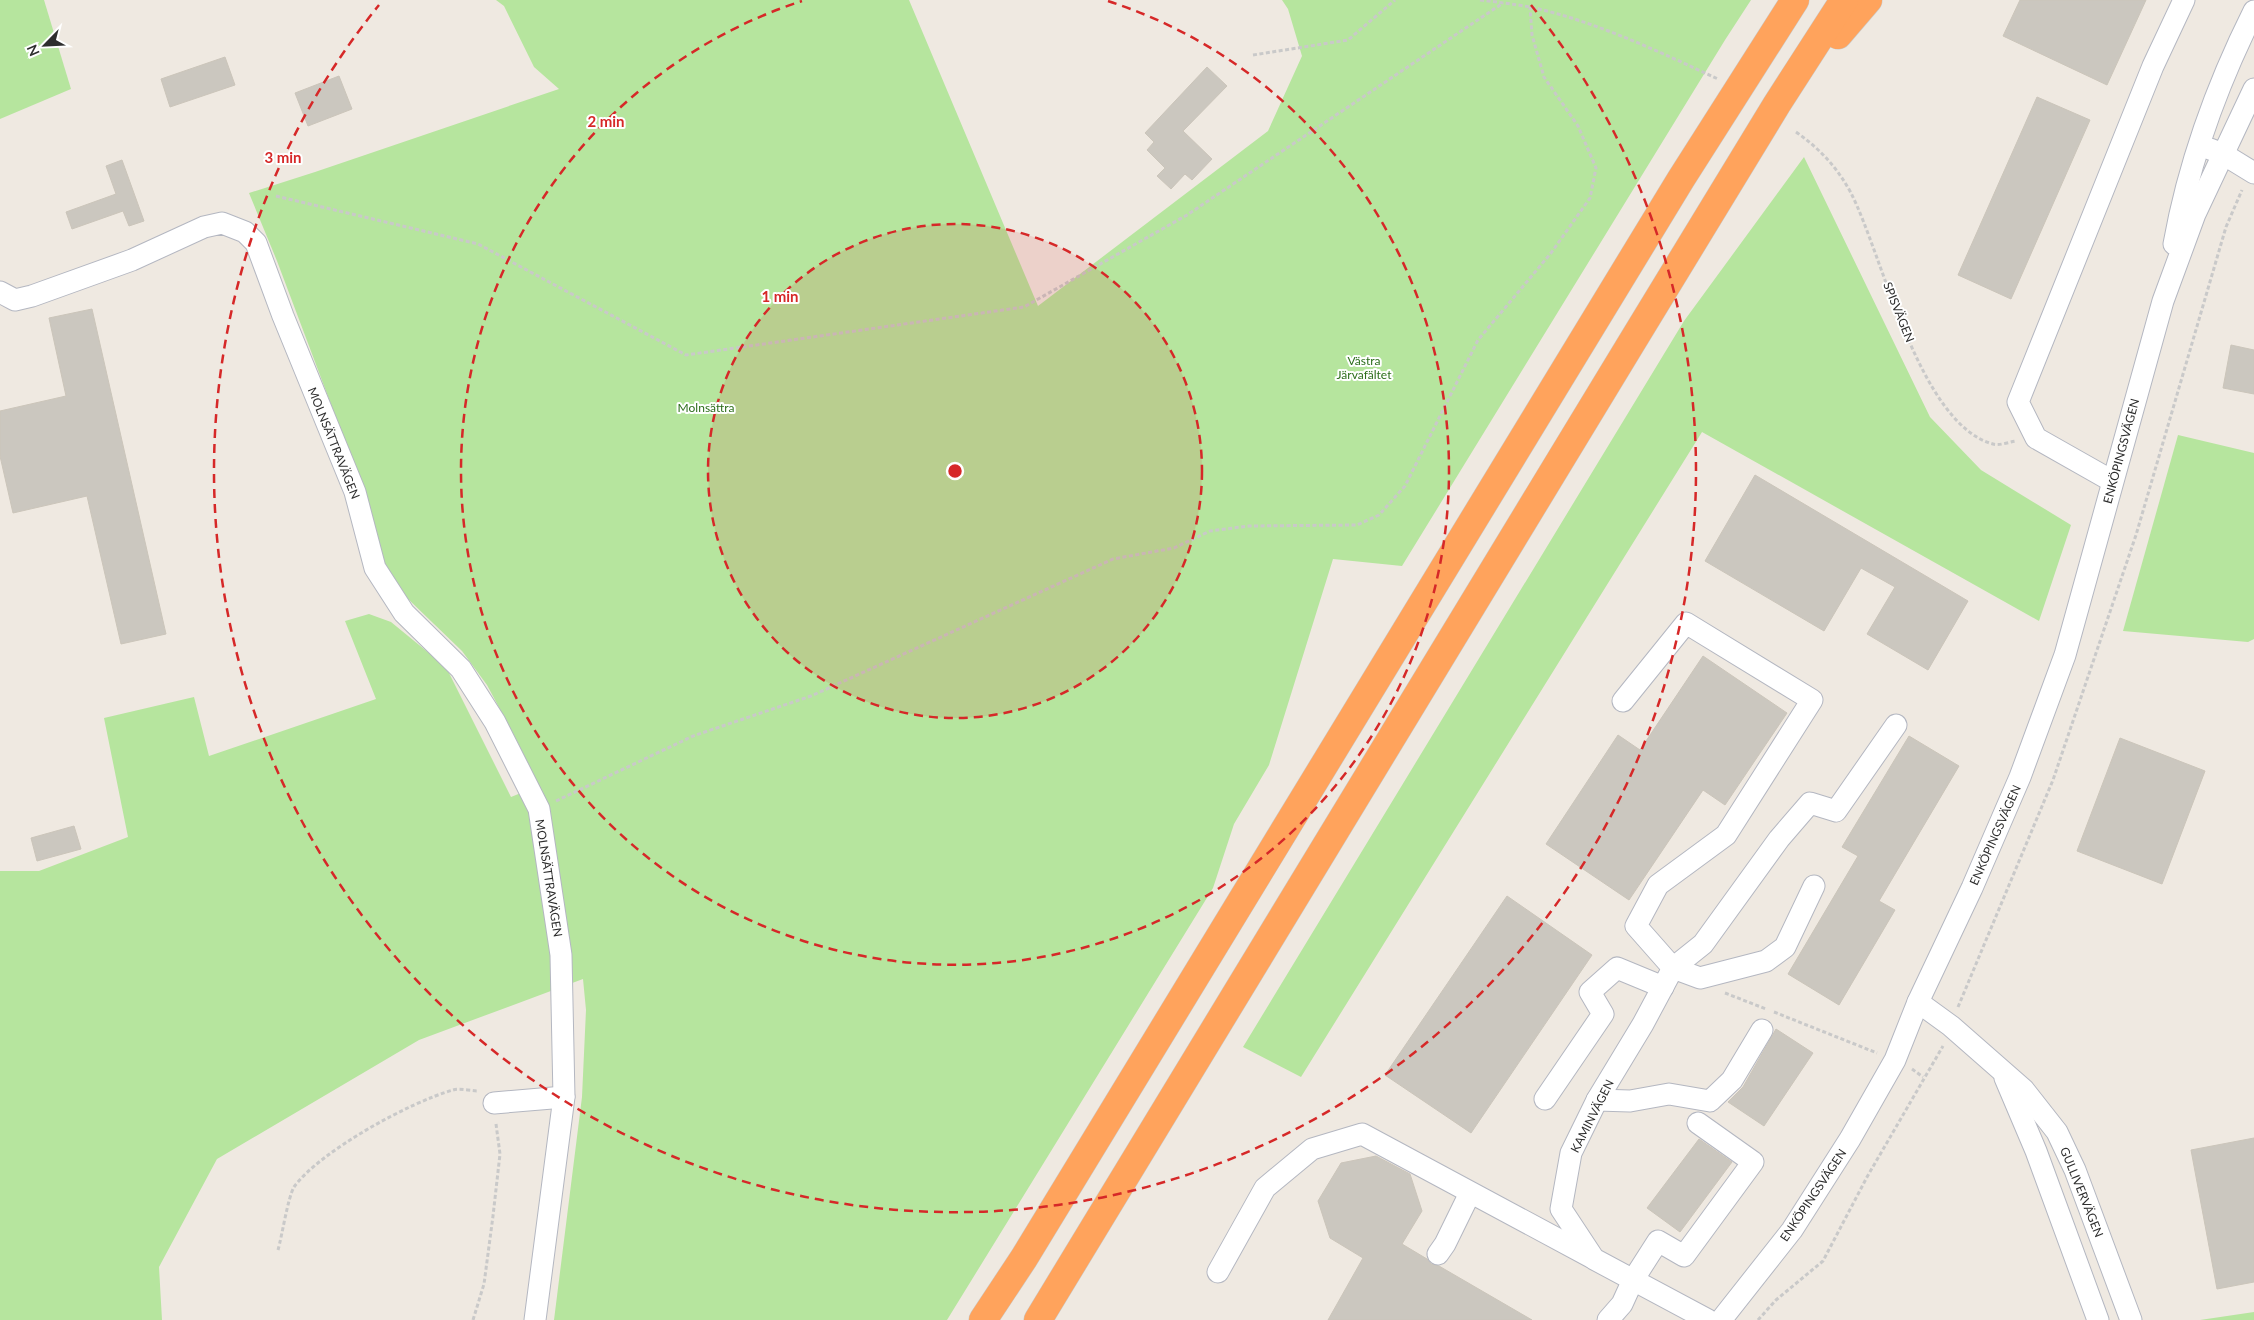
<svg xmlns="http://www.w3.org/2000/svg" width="2254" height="1320" font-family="Lato,sans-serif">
  <rect width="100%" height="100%" fill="#efe9e1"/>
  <!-- green -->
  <g fill="#b6e59e">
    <path d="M0,0H44L71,89L0,119Z"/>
    <path d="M496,0H909L1038,306L1268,131L1302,56L1288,9L1282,0H1751L1725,40L1402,566L1333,559L1269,765L1234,824L1213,888L947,1320H554L582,1097L586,1010L583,979L419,1040L217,1159L159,1267L162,1320H0V871H39L128,837L104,718L194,697L209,756L376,699L345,621L369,614L391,622L446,667L511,797L538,786L518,743L487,685L462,651L406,597L386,567L361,484L277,261L249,193L315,172L559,89L534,67L504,6Z"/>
    <path d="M1804,157L1930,417L1981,470L2071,525L2039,621L1702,432L1301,1077L1243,1047L1684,321Z"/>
    <path d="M2178,435L2254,453V639L2248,642L2123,631Z"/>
    <path d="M2254,1312V1320H2200Z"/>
  </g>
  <!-- building -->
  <g fill="#cbc7bf" stroke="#cbc5ba">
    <path d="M2020,0H2146L2107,85L2003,36Z"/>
    <path d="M225,57L235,85L170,107L161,79Z"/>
    <path d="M1207,67L1227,86L1183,131L1212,159L1192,180L1185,174L1171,189L1157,176L1165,168L1147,150L1154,142L1145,133Z"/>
    <path d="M339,76L352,109L308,126L295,93Z"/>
    <path d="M2037,97L2090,120L2011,299L1958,275Z"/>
    <path d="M122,160L144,221L129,226L123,211L72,229L66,212L116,194L106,166Z"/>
    <path d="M92,309L166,634L121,644L87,496L13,513L0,456V411L66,396L49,318Z"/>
    <path d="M2231,345L2254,350V394L2223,388Z"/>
    <path d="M1755,475L1968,601L1928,670L1867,634L1895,587L1861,568L1824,631L1705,561Z"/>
    <path d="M1703,656L1787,713L1725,805L1703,790L1629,900L1546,844L1618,735L1640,750Z"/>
    <path d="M1909,736L1959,766L1879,901L1895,910L1839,1005L1788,974L1858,856L1842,847Z"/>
    <path d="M2120,738L2205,771L2162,884L2077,851Z"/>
    <path d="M74,826L81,849L37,861L31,838Z"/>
    <path d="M1507,896L1592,955L1471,1133L1385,1075Z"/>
    <path d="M1776,1029L1813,1053L1764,1126L1728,1102L1743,1087Z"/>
    <path d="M2254,1138V1282L2217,1289L2191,1150Z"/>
    <path d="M1699,1139L1732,1162L1680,1232L1647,1208Z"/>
    <path d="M1376,1156L1410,1174L1422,1211L1402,1244L1427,1259L1431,1264L1439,1266L1532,1320H1328L1363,1258L1330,1238L1318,1201L1341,1163Z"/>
  </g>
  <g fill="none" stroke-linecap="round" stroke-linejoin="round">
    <defs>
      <g id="minor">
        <path d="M2210,149L2223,154L2254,173"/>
        <path d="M2174,244C2189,161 2216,87 2254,11"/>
        <path d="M0,292L15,300L32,296L132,260L204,227L222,223L245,232L256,243L283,316L355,492L375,568L404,613L461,669L495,722L539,809L561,955L564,1097L535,1320"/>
        <path d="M2112,481L2036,438L2018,402L2153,66L2184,0"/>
        <path d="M1623,701L1686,623L1812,700L1726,835L1658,885L1636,926L1673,968L1700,978L1766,961L1785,947L1814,886"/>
        <path d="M1918,1002L1951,1026L2024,1090L2057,1132L2075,1170L2131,1320"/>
        <path d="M2005,1078L2036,1151L2098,1320"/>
        <path d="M1545,1099L1603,1014L1590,992L1617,968L1663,987"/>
        <path d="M1597,1100L1630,1101L1669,1094L1710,1101L1732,1080L1762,1030"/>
        <path d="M494,1103L564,1097"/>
        <path d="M1438,1254L1445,1244L1470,1193"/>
        <path d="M1218,1272L1265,1188L1312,1149L1362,1134L1591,1257"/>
        <path d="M1608,1320L1622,1304L1633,1280L1658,1241L1684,1256L1753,1162L1698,1123"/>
        <path d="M1708,1320L1594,1259L1561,1209L1571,1153L1597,1100L1643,1024L1673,968L1703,944L1779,839L1810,803L1836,811L1896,725"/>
        <path d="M1721,1320L1792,1230L1850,1139L1895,1060L1918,1002L1972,888L2020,777L2065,655L2163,301L2195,214L2254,89"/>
      </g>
      <g id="highway">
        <path d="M1838,35L1868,0"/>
        <path d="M983,1320L1024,1258L1681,179L1795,0"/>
        <path d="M1038,1320L1632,342L1777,104L1844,0"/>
      </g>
    </defs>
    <!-- minor casing -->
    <use href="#minor" stroke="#b4b7c1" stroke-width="23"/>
    <!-- highway casing -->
    <use href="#highway" stroke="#c9c9c9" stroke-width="29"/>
    <!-- path -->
    <g stroke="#c9c9c9" stroke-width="3" stroke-dasharray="4 2.5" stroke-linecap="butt">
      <path d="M1480,0C1497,2 1513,4 1530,7C1592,20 1660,52 1718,79"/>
      <path d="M1253,55L1348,40L1395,0"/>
      <path d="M1796,132C1820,149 1837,167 1851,193C1883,256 1919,424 1993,444C1999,446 2009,442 2016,441"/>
      <path d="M276,196L478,244L686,355L1024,307L1187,215L1503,3"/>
      <path d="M556,801L693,736L811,696L1113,559L1174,548L1210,531L1249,526L1357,525L1379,515L1405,486L1478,340L1551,253L1590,198L1596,168L1578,126L1544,77L1532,35L1530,7"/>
      <path d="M1725,993L1766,1009"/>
      <path d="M1958,1007L2053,780L2136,535L2226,227L2242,190"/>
      <path d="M1774,1012L1877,1053"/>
      <path d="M1912,1069L1923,1077"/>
      <path d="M278,1250C282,1236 288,1197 294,1187C320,1151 410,1102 453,1090C460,1088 471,1091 479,1091"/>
      <path d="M473,1320L484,1284L493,1216L500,1154L496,1124"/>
      <path d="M1758,1320L1776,1300L1823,1261L1867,1177L1943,1046"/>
    </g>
    <!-- minor -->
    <use href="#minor" stroke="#fff" stroke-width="21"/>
    <!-- highway -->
    <use href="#highway" stroke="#ffa35c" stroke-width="28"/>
  </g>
  <!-- distance rings -->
  <circle cx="955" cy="471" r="247" fill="#d62828" fill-opacity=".12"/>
  <g fill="none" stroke="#d62828" stroke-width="2.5" stroke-dasharray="9 6">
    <circle cx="955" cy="471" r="247"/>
    <path d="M1108 1A494 494 0 1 1 802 1"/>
    <path d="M1531 5A741 741 0 1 1 379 5"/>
  </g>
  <g text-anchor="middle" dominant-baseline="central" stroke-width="4" stroke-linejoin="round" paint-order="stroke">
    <!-- street labels -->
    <g font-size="12" fill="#2e2e2e" stroke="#fff">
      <text transform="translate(1899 312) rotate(68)">SPISVÄGEN</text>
      <text transform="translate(334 443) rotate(68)">MOLNSÄTTRAVÄGEN</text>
      <text transform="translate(2121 451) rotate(-75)">ENKÖPINGSVÄGEN</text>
      <text transform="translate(1995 835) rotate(-66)">ENKÖPINGSVÄGEN</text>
      <text transform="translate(549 878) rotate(81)">MOLNSÄTTRAVÄGEN</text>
      <text transform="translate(1592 1116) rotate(-63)">KAMINVÄGEN</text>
      <text transform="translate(2082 1192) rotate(68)">GULLIVERVÄGEN</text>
      <text transform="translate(1813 1195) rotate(-56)">ENKÖPINGSVÄGEN</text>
    </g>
    <!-- park labels -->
    <g font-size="12" fill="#2c6e1b" stroke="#fff">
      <text x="1364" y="360">Västra<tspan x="1364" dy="14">Järvafältet</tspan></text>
      <text x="706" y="407">Molnsättra</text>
    </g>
  </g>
  <circle cx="955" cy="471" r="8" fill="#d62828" stroke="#fff" stroke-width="2.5"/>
  <g font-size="15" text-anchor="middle" font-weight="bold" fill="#d62828" stroke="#fff" stroke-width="4" stroke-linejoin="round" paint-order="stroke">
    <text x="606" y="127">2 min</text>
    <text x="283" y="163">3 min</text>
    <text x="780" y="302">1 min</text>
  </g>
  <!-- north arrow -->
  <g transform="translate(45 45) rotate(246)" stroke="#ffffff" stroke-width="4" paint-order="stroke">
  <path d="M0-4L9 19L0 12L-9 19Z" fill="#2e2e2e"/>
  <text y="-8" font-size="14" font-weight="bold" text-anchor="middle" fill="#2e2e2e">N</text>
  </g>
</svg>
